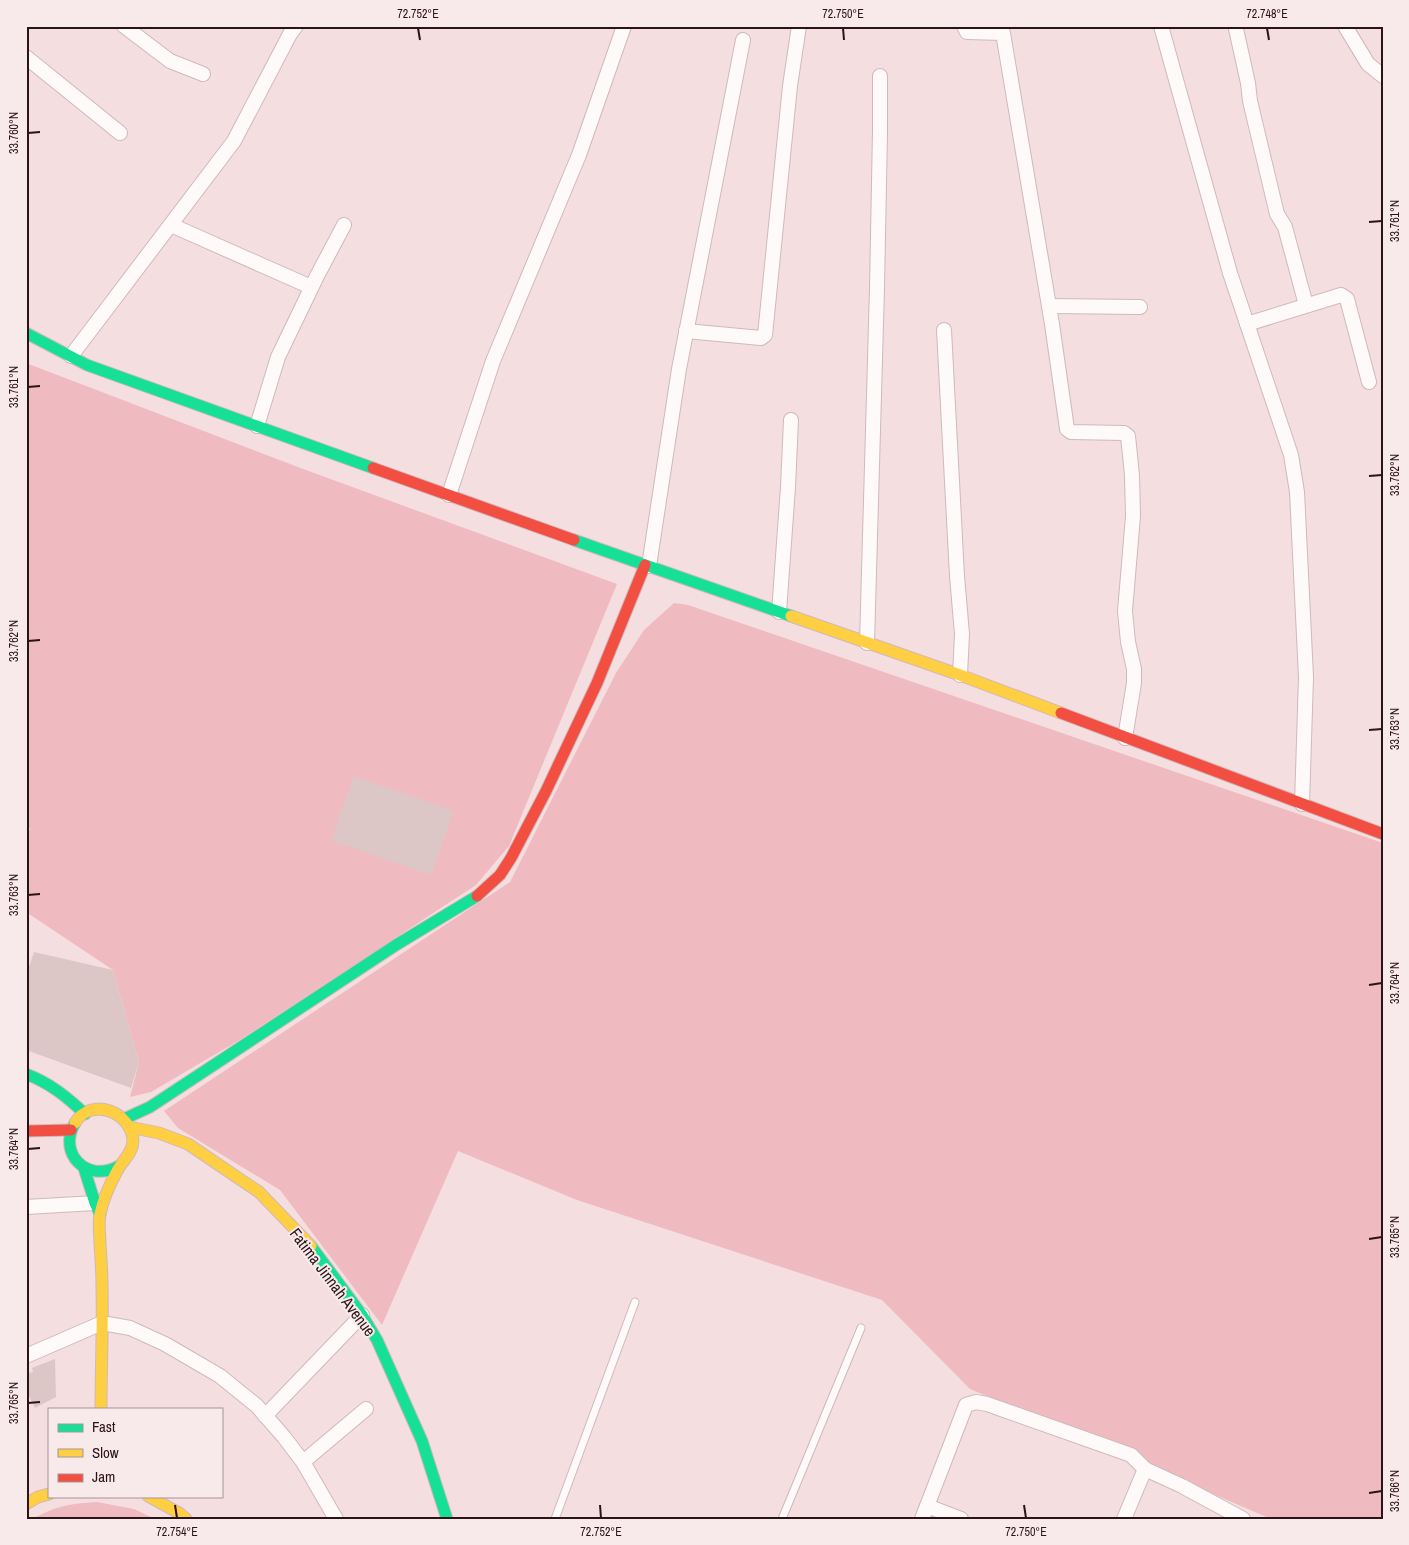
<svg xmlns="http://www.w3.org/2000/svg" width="1409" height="1545" font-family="'Archivo Narrow',sans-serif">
  <rect width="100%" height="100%" fill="#f5dee0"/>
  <!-- green -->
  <g fill="#efbbc0">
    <path d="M26,363L306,470L617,584L509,846L476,885L238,1041L151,1092L130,1097L139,1062L113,970L26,912V844L30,828L26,827Z"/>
    <path d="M674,603L688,605L1383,843V1519H1271L970,1389L882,1300L577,1200L458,1151L382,1325L280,1190L178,1128L164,1111L510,882L616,673L644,630Z"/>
    <path d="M97,1502L134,1509L155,1519H33C57,1505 71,1504 97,1502Z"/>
  </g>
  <!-- building -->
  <g fill="#ddc7c6">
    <path d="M354,776L454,811L431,875L331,840Z"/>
    <path d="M34,952L113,970L139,1062L131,1088L26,1050V976Z"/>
    <path d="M55,1359L56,1397L35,1408L26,1390V1373L33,1372L32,1368Z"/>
  </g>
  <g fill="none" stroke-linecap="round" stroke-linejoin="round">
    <defs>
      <g id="lane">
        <path d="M555,1519L635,1302"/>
        <path d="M782,1519L861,1328"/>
      </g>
      <g id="street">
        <path d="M124,26L170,61L203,74"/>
        <path d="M964,26L967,32L1003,33L1052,324L1067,429L1071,432L1124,433L1128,436L1132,475L1133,516L1125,611L1128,642L1134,669V683L1125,738"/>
        <path d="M1161,26L1230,273L1291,455L1297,492L1306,677L1302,804"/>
        <path d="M1345,26L1368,64L1383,76"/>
        <path d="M1236,29L1248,83L1250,101L1277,214L1285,227L1306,305"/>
        <path d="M26,57L120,133"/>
        <path d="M171,225L311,287"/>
        <path d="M1049,306L1140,307"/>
        <path d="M1247,324L1341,295L1347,299L1369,382"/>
        <path d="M944,330L957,576L962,634L960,675"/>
        <path d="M686,331L761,338L765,335L790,86L799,26"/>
        <path d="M71,356L234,141L290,34L296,26"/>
        <path d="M257,426L278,357L317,276L344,225"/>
        <path d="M449,495L493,361L579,155L624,26"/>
        <path d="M649,566L679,369L743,40"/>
        <path d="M779,612L788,487L791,420"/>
        <path d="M867,643L877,288L880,131V76"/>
        <path d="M26,1207L95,1203"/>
        <path d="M26,1356L102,1323L130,1328L165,1344L220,1376L257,1406L284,1437L303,1462L336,1519"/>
        <path d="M265,1416L362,1315"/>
        <path d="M303,1462L366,1409"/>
        <path d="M927,1506L961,1519"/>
        <path d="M922,1519L966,1405L976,1402L987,1404L1131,1455L1145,1469L1182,1486L1243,1519"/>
        <path d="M1124,1519L1145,1469"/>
      </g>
      <g id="fast">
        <path d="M26,333L87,365L373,468"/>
        <path d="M574,540L791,616"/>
        <path d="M26,1074C50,1083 67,1097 85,1114"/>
        <path d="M124,1119L150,1107L396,945L477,896"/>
        <path d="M75,1123C57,1153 87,1184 119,1166"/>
        <path d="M84,1168L95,1203L100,1214"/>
        <path d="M311,1246L362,1315L377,1340L422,1441L447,1519"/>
      </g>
      <g id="slow">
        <path d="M791,616L960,675L1061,713"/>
        <path d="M75,1123C91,1096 132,1112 133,1141C133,1153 122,1161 117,1171C110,1184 103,1199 100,1214C98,1224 100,1234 100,1244C101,1258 102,1272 102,1286C103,1327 101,1368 101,1409"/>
        <path d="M129,1127L159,1133L188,1144L259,1192L311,1246"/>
        <path d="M148,1496L179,1513L186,1519"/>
        <path d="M26,1504L38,1497L49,1494"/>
      </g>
      <g id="jam">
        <path d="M373,468L574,540"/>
        <path d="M1061,713L1383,834"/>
        <path d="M477,896L500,875L511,858L546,791L597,683L645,565"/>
        <path d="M26,1131L71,1130"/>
      </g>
    </defs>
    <!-- lane casing -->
    <use href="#lane" stroke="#cfb9bb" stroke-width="9"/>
    <!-- street casing -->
    <use href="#street" stroke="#cfb9bb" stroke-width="16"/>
    <!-- fast casing -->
    <use href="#fast" stroke="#cfb9bb" stroke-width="13"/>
    <!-- slow casing -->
    <use href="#slow" stroke="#cfb9bb" stroke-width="13"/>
    <!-- jam casing -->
    <use href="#jam" stroke="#cfb9bb" stroke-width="13"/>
    <!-- lane -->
    <use href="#lane" stroke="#fefafa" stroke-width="7"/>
    <!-- street -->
    <use href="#street" stroke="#fefafa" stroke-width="14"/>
    <!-- fast -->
    <use href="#fast" stroke="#16e098" stroke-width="11"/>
    <!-- slow -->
    <use href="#slow" stroke="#ffcf43" stroke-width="11"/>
    <!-- jam -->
    <use href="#jam" stroke="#f24e42" stroke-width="11"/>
  </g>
  <!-- ticks -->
  <path fill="none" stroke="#2b1417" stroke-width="2" d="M418,28L420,40M843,28L844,40M1267,28L1269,40M28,133L40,132M1369,222L1382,221M28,387L40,386M1369,476L1382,475M28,641L40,640M1369,730L1382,729M28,895L40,894M1369,985L1382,983M28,1149L40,1148M1369,1239L1382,1237M28,1403L40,1402M1369,1493L1382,1491M175,1505L177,1518M600,1505L601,1518M1024,1505L1026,1518"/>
  <g text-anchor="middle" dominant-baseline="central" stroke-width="4" stroke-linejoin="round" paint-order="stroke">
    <!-- street labels -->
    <g font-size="16" fill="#2b1417" stroke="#f8eaeb">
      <text transform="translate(333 1282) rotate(53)">Fatima Jinnah Avenue</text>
    </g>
  </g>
  <!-- border -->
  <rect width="1409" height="1545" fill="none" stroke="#f8eaeb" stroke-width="55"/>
  <!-- legend -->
  <rect x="48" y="1408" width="175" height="90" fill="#f8eaeb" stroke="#a69496"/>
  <rect x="58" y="1424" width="25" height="8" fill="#16e098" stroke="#a69496"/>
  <text x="92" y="1432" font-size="15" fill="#2b1417">Fast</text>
  <rect x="58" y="1449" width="25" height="8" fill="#ffcf43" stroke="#a69496"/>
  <text x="92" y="1458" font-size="15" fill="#2b1417">Slow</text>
  <rect x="58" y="1474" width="25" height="8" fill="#f24e42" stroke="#a69496"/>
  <text x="92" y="1482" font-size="15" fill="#2b1417">Jam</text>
  <rect x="28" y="28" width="1354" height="1490" fill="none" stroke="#2b1417" stroke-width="2"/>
  <g font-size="12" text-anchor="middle" fill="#2b1417">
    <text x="418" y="18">72.752°E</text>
    <text x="843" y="18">72.750°E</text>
    <text x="1267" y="18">72.748°E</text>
    <text transform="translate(14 133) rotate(-90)" y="4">33.760°N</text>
    <text transform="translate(1395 221) rotate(-90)" y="4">33.761°N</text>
    <text transform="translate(14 387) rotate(-90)" y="4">33.761°N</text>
    <text transform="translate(1395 475) rotate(-90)" y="4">33.762°N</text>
    <text transform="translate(14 641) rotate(-90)" y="4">33.762°N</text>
    <text transform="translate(1395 729) rotate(-90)" y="4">33.763°N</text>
    <text transform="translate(14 895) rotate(-90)" y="4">33.763°N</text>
    <text transform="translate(1395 983) rotate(-90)" y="4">33.764°N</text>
    <text transform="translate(14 1149) rotate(-90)" y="4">33.764°N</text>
    <text transform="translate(1395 1237) rotate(-90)" y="4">33.765°N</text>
    <text transform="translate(14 1403) rotate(-90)" y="4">33.765°N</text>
    <text transform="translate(1395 1491) rotate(-90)" y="4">33.766°N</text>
    <text x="177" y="1536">72.754°E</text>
    <text x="601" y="1536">72.752°E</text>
    <text x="1026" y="1536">72.750°E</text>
  </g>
</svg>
